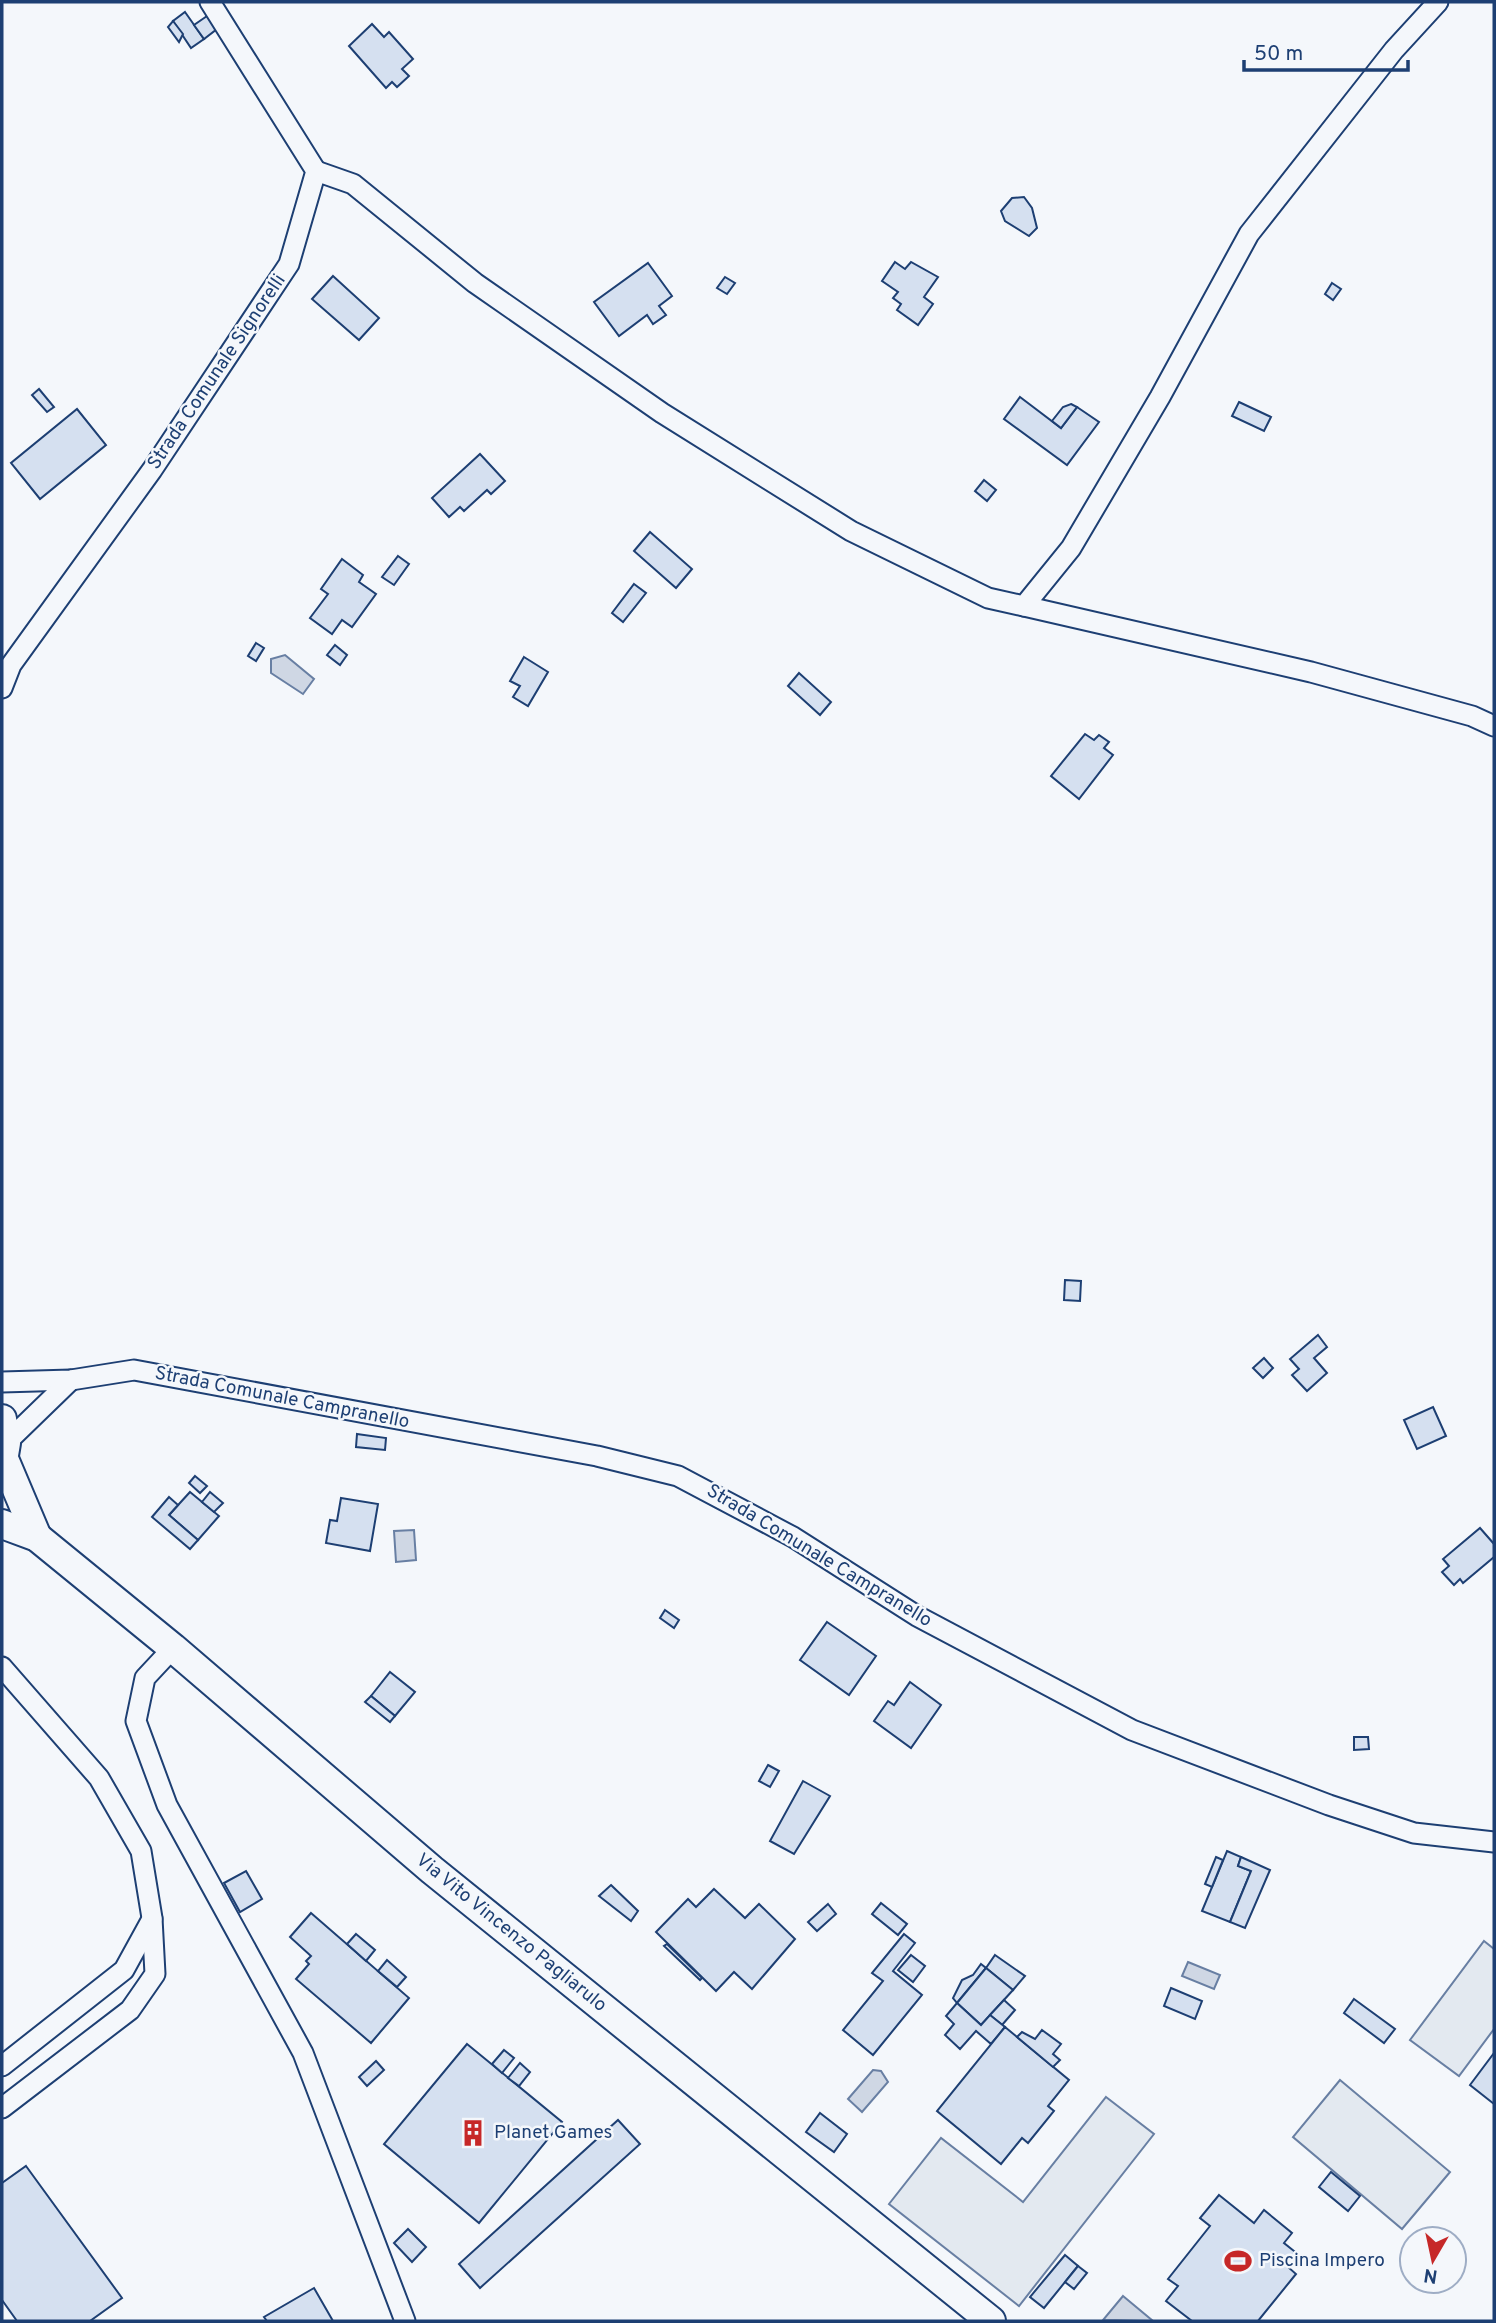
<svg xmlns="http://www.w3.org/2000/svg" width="1496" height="2323" font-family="Overpass,sans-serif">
  <rect width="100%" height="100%" fill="#f4f7fb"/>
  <!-- green -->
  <g fill="#e3e9f0" stroke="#687fa3" stroke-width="2">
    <path d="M1484,1941L1494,1949V2029L1459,2076L1410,2040Z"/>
    <path d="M1340,2080L1450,2172L1402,2229L1293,2137Z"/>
    <path d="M1106,2097L1154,2134L1019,2306L889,2204L941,2138L1023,2202Z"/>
  </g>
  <!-- water -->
  <g fill="#cfd7e4" stroke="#687fa3" stroke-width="2">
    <path d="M285,655L314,679L303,694L271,673V659Z"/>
    <path d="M414,1530L416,1560L396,1562L394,1531Z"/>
    <path d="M1188,1962L1220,1975L1214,1989L1182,1976Z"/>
    <path d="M873,2070L881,2071L888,2082L862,2112L848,2099Z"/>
    <path d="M1123,2296L1153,2321L1103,2320Z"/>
  </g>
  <!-- building -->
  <g fill="#d5e0f0" stroke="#1d3f73" stroke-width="2">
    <path d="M185,12L204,39L191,48L173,21Z"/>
    <path d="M207,16L217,29L204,39L194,25Z"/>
    <path d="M173,21L183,34L179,42L168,27Z"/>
    <path d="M372,24L384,37L389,32L413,59L402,69L409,76L397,87L392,82L386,88L349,46Z"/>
    <path d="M1024,197L1032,208L1037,228L1029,236L1005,221L1001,211L1012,198Z"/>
    <path d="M895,262L905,269L911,262L938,277L924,297L933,304L918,325L897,310L901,304L893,298L898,292L882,281Z"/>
    <path d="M648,263L672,296L659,306L666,315L653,324L647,315L619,336L594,302Z"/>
    <path d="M333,276L379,318L359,340L312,299Z"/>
    <path d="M725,277L735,283L727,294L717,288Z"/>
    <path d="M1332,283L1341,289L1333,300L1325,294Z"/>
    <path d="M39,389L54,407L47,412L32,395Z"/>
    <path d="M1020,397L1061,428L1077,407L1099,422L1067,465L1004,419Z"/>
    <path d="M1239,402L1271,417L1264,431L1232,416Z"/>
    <path d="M1071,404L1077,407L1061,428L1052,421L1063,407Z"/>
    <path d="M77,409L106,445L40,499L11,463Z"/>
    <path d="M480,454L505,481L491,494L487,490L464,511L460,507L449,517L432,498Z"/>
    <path d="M984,480L996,490L987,501L975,491Z"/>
    <path d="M650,532L692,569L676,588L634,551Z"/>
    <path d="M398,556L409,564L394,585L382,577Z"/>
    <path d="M342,559L363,575L359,582L376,594L352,627L342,620L332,634L310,618L328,594L321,589Z"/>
    <path d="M634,584L646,593L623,622L612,613Z"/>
    <path d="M256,643L264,648L256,661L248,656Z"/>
    <path d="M335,645L347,655L340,665L327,655Z"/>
    <path d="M524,657L548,672L528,706L513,697L520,686L510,681Z"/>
    <path d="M799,673L831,702L820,715L788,686Z"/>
    <path d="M1085,734L1094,740L1099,735L1109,742L1104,748L1113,755L1079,799L1051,776Z"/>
    <path d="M1065,1280L1081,1281L1080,1301L1064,1300Z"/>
    <path d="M1318,1335L1327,1347L1314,1358L1327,1373L1307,1391L1292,1375L1299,1369L1290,1359Z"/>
    <path d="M1264,1358L1273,1368L1263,1378L1253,1368Z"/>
    <path d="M1433,1407L1446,1436L1417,1449L1404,1420Z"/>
    <path d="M357,1434L386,1438L385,1450L356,1447Z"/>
    <path d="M195,1476L207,1486L200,1493L189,1483Z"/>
    <path d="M190,1492L219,1516L198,1540L169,1515Z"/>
    <path d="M210,1492L223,1503L214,1512L202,1502Z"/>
    <path d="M169,1497L178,1505L169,1515L198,1540L190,1549L152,1517Z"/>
    <path d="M341,1498L378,1504L370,1551L326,1543L330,1520L337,1521Z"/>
    <path d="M1480,1528L1494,1544V1557L1463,1583L1460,1579L1454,1585L1442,1572L1449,1566L1443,1559Z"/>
    <path d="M665,1610L679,1620L674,1628L660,1618Z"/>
    <path d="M827,1622L876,1656L849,1695L800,1660Z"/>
    <path d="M390,1672L415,1692L395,1716L371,1696Z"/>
    <path d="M910,1682L941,1705L911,1748L874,1721L888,1701L894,1705Z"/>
    <path d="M371,1696L395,1716L390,1722L365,1702Z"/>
    <path d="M1354,1737H1368L1369,1749L1354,1750Z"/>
    <path d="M768,1765L779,1771L770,1787L759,1781Z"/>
    <path d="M803,1781L830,1796L794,1854L770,1841Z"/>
    <path d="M1227,1851L1241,1857L1238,1866L1251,1871L1230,1922L1202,1911Z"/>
    <path d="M1216,1857L1223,1860L1212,1887L1205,1884Z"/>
    <path d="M1241,1857L1270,1870L1245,1928L1230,1922L1251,1871L1238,1866Z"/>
    <path d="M246,1871L262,1899L240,1912L224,1883Z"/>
    <path d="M611,1885L638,1911L631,1921L599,1896Z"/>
    <path d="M714,1889L745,1918L759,1904L795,1939L752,1989L734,1972L716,1991L656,1932L688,1899L696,1907Z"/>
    <path d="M881,1903L907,1924L898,1935L872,1914Z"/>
    <path d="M828,1904L836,1914L817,1931L808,1922Z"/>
    <path d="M311,1913L409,1998L371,2043L296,1979L309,1964L306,1961L311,1956L290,1937Z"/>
    <path d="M356,1934L375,1950L366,1961L347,1944Z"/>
    <path d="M904,1934L915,1943L893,1971L922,1995L873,2055L843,2030L883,1981L872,1973Z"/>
    <path d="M667,1944L702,1978L700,1980L664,1946Z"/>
    <path d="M911,1955L925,1966L913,1982L898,1970Z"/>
    <path d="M995,1955L1025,1976L1013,1990L986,1968Z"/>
    <path d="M387,1960L406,1977L397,1987L378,1971Z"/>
    <path d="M981,1964L986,1968L957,2003L953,1998L962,1980L973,1975Z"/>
    <path d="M986,1968L1013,1990L981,2025L957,2003Z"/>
    <path d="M1171,1988L1202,2001L1195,2019L1164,2006Z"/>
    <path d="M1354,1999L1395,2029L1384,2043L1344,2013Z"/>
    <path d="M1004,2000L1015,2010L1002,2025L990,2015Z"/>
    <path d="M957,2003L981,2025L990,2015L1005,2027L991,2044L976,2031L960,2049L945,2035L954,2024L946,2016Z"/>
    <path d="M1005,2027L1069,2080L1048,2106L1054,2111L1028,2143L1022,2138L1001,2164L937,2111Z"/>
    <path d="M1042,2030L1061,2044L1053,2054L1060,2060L1053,2067L1017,2037L1022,2032L1035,2039Z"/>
    <path d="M467,2044L562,2122L479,2223L384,2144Z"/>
    <path d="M504,2050L514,2058L502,2073L492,2064Z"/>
    <path d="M1494,2053V2104L1470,2085Z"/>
    <path d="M376,2061L384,2070L367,2086L359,2077Z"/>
    <path d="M520,2063L530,2072L519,2086L508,2078Z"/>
    <path d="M820,2113L847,2134L834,2152L806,2132Z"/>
    <path d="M618,2120L640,2144L480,2288L459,2264Z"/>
    <path d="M26,2166L122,2298L90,2321H17L2,2300V2183Z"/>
    <path d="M1331,2172L1360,2196L1348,2211L1319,2187Z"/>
    <path d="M1219,2195L1254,2223L1264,2210L1292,2233L1284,2243L1299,2255L1288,2267L1296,2274L1258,2321H1192L1166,2301L1178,2286L1168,2279L1210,2226L1200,2218Z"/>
    <path d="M408,2229L426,2247L412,2262L394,2243Z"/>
    <path d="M1065,2255L1078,2266L1044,2308L1030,2297Z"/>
    <path d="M1078,2266L1087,2273L1074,2289L1065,2282Z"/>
    <path d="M314,2288L333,2321H267L264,2317Z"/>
  </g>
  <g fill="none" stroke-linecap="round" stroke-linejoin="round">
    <defs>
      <g id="street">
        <path d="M316,171L353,184L475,283L662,413L851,531L988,598L1024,606L1071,548L1160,397L1249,234L1394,50L1438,2"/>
        <path d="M1024,606L1311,672L1472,716L1494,726"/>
        <path d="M2,688L11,665L152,470L289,264L316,171L210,2"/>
        <path d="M2,1382L71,1380L134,1370L597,1456L678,1476L793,1537L917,1616L1132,1730L1329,1805L1414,1833L1494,1842"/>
        <path d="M6,1443L71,1380"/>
        <path d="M173,1648L145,1678L136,1721L167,1805L303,2053L405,2321"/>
        <path d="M2,1667L99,1778L141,1851L152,1918L155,1974L130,2010L2,2108"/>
        <path d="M2,2066L124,1970L152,1919"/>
      </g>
      <g id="secondary">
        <path d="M2,1419L6,1443L2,1467"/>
        <path d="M4,1459L37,1537"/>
        <path d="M2,1524L37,1537L173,1648L432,1870L991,2321"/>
      </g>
    </defs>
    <!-- street casing -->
    <use href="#street" stroke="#1d3f73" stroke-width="23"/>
    <!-- secondary casing -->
    <use href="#secondary" stroke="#1d3f73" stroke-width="32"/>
    <!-- street -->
    <use href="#street" stroke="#f4f7fb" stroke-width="19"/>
    <!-- secondary -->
    <use href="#secondary" stroke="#f4f7fb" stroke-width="28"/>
  </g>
  <!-- icons -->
  <defs>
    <symbol id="building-bare" viewBox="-9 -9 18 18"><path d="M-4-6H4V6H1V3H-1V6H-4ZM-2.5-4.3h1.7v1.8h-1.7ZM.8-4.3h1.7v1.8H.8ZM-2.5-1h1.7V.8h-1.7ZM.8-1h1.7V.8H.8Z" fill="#c62828" stroke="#f4f7fb" stroke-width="2.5" paint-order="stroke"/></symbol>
    <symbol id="stadium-bare" viewBox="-9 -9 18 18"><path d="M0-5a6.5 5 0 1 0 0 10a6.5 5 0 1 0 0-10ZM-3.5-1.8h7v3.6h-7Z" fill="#c62828" stroke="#f4f7fb" stroke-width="2.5" paint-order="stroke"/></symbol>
  </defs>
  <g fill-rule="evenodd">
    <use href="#building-bare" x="454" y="2114" width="38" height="38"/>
    <use href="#stadium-bare" x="1219" y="2242" width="38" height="38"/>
  </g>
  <g text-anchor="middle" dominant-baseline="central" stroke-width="5" stroke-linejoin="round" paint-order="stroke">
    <!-- street labels -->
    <g font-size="19" fill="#1d3f73" stroke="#f4f7fb">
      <text transform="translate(217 372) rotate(-56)">Strada Comunale Signorelli</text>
      <text transform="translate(282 1398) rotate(11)">Strada Comunale Campranello</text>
      <text transform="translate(819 1556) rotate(31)">Strada Comunale Campranello</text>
      <text transform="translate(511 1933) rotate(39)">Via Vito Vincenzo Pagliarulo</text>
    </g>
    <!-- poi labels -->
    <g font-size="19" fill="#1d3f73" stroke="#f4f7fb" text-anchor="start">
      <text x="494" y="2133">Planet Games</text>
      <text x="1259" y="2261">Piscina Impero</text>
    </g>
  </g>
  <!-- border -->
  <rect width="1496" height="2323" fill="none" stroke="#1d3f73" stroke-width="7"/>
  <!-- north arrow -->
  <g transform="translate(1433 2260) rotate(189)"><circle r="33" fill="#f4f7fb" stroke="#9eadc5" stroke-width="2"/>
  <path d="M0-5L12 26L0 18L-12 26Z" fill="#c62828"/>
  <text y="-10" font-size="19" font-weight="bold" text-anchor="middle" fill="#1d3f73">N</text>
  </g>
  <!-- scale -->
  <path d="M1244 60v10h164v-10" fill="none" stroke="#1d3f73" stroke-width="3.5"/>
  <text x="1254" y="60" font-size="21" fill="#1d3f73" stroke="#f4f7fb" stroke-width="5" paint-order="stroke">50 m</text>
</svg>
